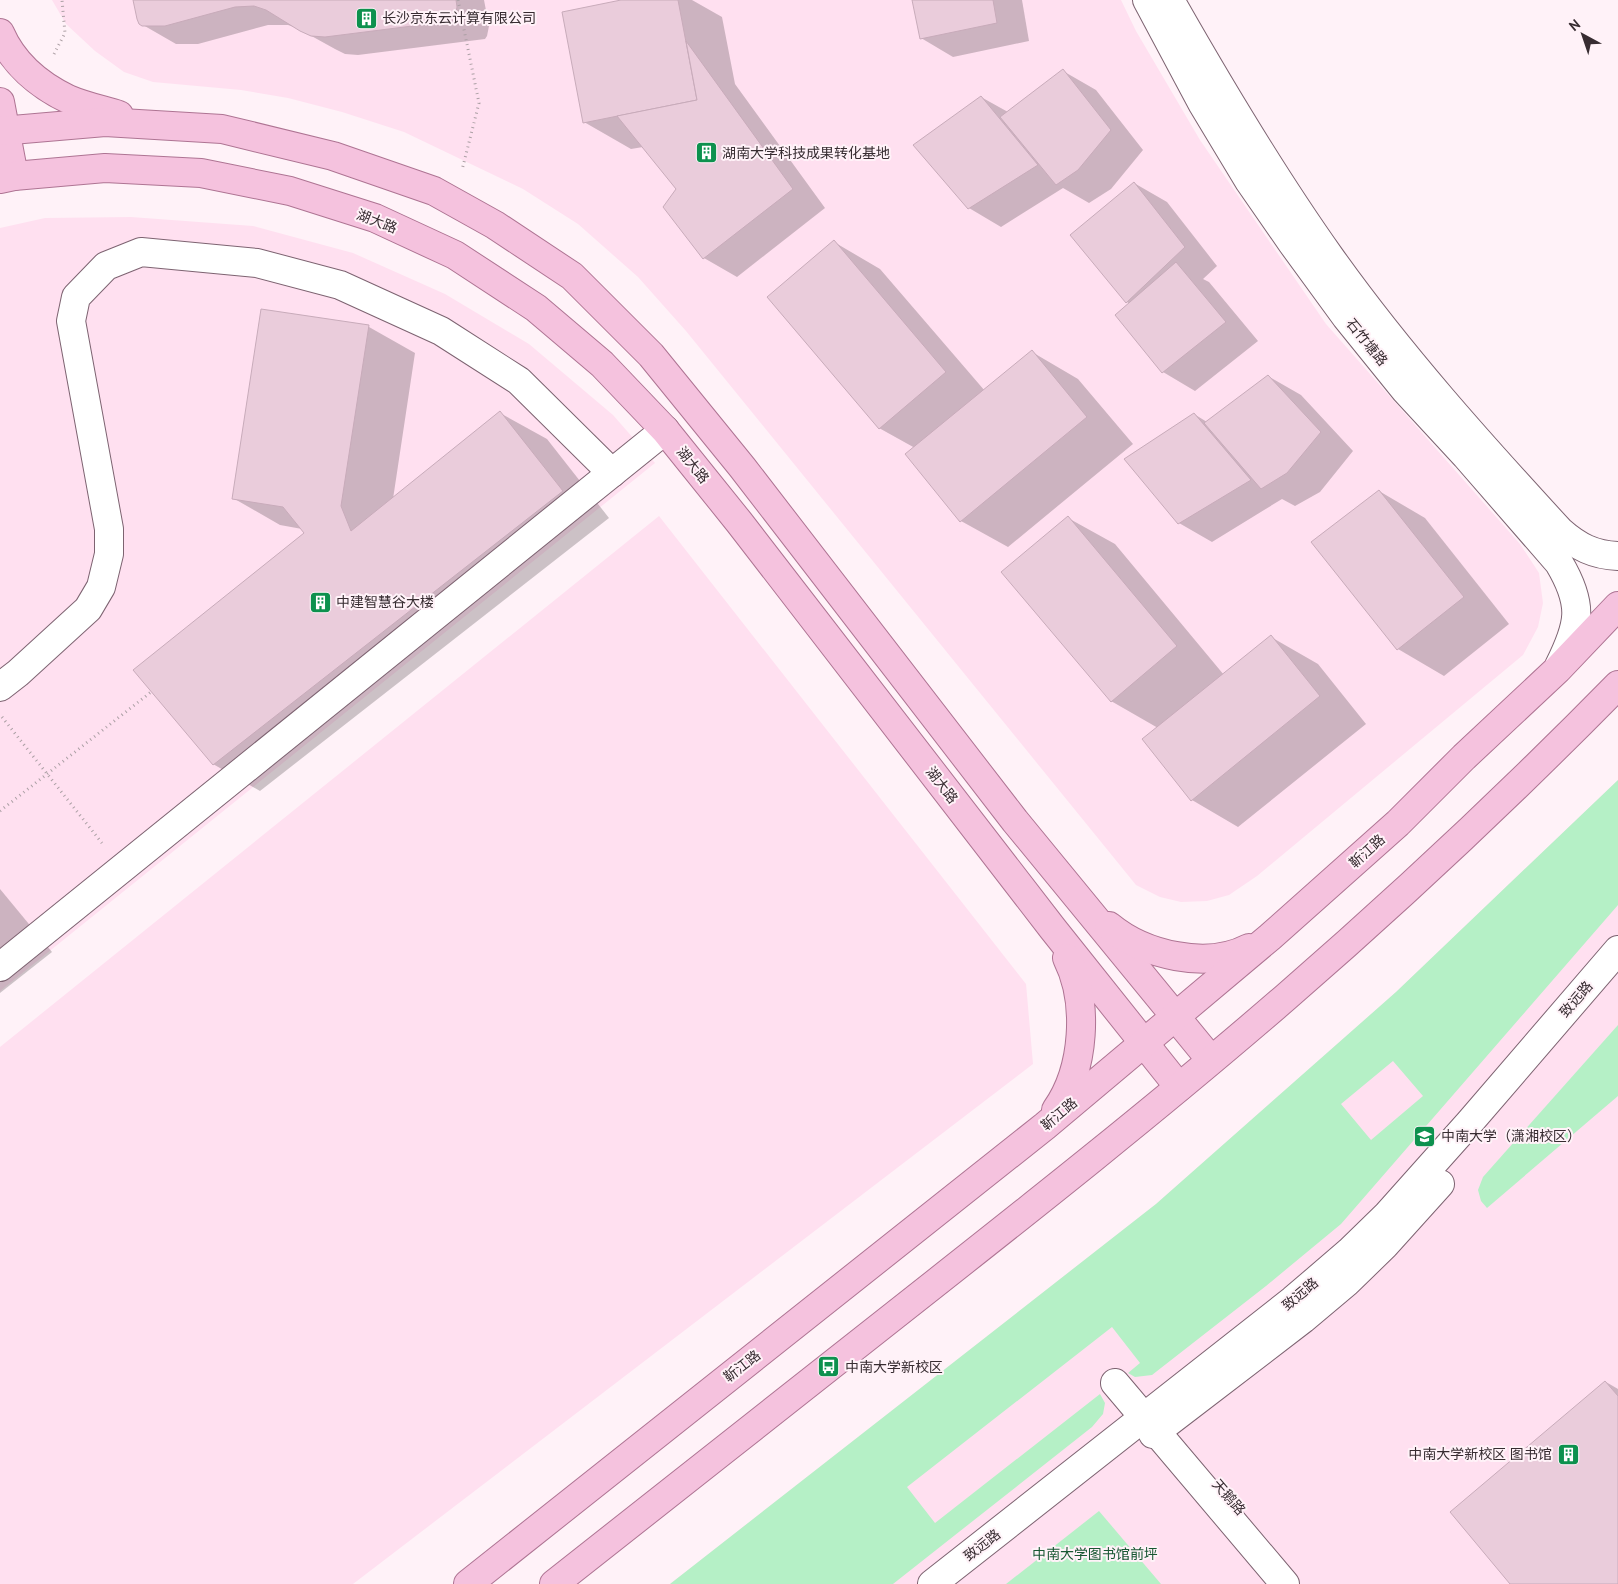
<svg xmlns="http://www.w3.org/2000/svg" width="1618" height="1584" font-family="'PT Sans','Noto Sans SC',sans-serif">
  <rect width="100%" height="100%" fill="#fff2f8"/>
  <!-- built -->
  <g fill="#ffe0f0">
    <path d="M52,0H1121L1136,31L1200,140L1326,324L1520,544L1539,573L1543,603L1538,627L1523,655L1257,876L1229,895L1207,901L1181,902L1160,897L1136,885L686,331L638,277L578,224L523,189L404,132L342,112L288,98L241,90L153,82L124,72L95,51L66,24Z"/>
    <path d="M131,217L253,226L353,253L445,294L529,344L613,415L655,463L0,991V228L45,218Z"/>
    <path d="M659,516L1026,984L1033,1064L353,1584H0V1047Z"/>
    <path d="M1618,780V1584H670L1156,1204L1396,992Z"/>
  </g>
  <!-- green -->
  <g fill="#b5f0c6" fill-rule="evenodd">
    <path d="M1618,780V905L1341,1224L1266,1286L1152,1375L1135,1377L1128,1373L1140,1363L1112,1327L907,1487L935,1523L1100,1394L1105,1403L1103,1414L1092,1427L893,1584H670L1156,1204L1396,992ZM1393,1061L1423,1096L1371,1140L1341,1104Z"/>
    <path d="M1618,1025V1096L1487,1208L1481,1201L1478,1190L1483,1177Z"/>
    <path d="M1099,1511L1161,1584H1006Z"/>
  </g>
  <!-- shadow -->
  <g fill="#0003">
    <path d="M135,0H484L489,26L487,36L485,39L358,55L345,54L335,49L297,28L288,25H268L198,44H176L143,25Z"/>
    <path d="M627,0H692L722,17L735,84L825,208L737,277L704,258L664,207L677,189L643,147L631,149L584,122Z"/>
    <path d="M913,0H1022L1029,41L953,57L921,38Z"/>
    <path d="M1063,71L1096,90L1143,150L1111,189L1089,203L1063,188L1001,227L969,208L981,97L1008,112Z"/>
    <path d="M1134,183L1167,202L1217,266L1203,279L1209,282L1258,341L1195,391L1163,372L1130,304L1127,302Z"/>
    <path d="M834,242L880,269L985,391L1032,352L1078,379L1133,444L1008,547L961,521L915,448L879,428Z"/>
    <path d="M262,311L369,327L415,353L393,499L500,413L547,439L609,518L260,791L213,764L306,533L302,529L280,525L233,498Z"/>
    <path d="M1268,376L1301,395L1353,451L1320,492L1295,506L1282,499L1212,542L1179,523L1194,414L1207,422Z"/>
    <path d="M1379,491L1425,518L1509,624L1444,676L1398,649Z"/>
    <path d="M1068,518L1115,544L1224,675L1271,637L1318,664L1366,724L1238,827L1192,800L1158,728L1111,701Z"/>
    <path d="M0,889L52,952L0,993Z"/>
    <path d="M1606,1382L1618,1389V1584H1512Z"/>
  </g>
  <!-- building -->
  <g fill="#eaccdb" stroke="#c8abba">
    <path d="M133,0H456L457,7L455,17L452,21L325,37L311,36L300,31L266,10L254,6L235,7L165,26H142L139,24L137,19Z"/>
    <path d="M621,0H678L697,100L583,123L562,12Z"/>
    <path d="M912,0H993L997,23L920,39Z"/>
    <path d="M686,41L793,189L703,259L663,207L676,189L617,116L697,100Z"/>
    <path d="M1063,69L1111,130L1078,170L1056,185L1000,117Z"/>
    <path d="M981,96L1038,165L968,209L913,145Z"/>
    <path d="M1134,182L1185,247L1126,303L1070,235Z"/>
    <path d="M834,240L946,372L879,429L767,297Z"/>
    <path d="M1176,262L1226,322L1162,373L1115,315Z"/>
    <path d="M261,309L369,325L341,506L351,531L500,411L563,491L213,765L133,670L304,533L283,507L232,499Z"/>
    <path d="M1032,350L1087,417L960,522L905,454Z"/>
    <path d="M1268,375L1321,432L1287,473L1261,489L1204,423Z"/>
    <path d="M1194,413L1251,480L1178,524L1124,459Z"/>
    <path d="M1379,490L1464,597L1397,650L1311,542Z"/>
    <path d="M1068,516L1177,646L1111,702L1001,572Z"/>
    <path d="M1271,635L1320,696L1191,801L1142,739Z"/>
    <path d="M1605,1381L1618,1396V1584H1510L1450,1512Z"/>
  </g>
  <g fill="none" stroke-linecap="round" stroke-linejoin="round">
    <defs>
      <g id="minor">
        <path d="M1147,0L1202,103L1249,181L1292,243L1346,317L1405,390L1466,456L1559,563C1584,605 1580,624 1559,666"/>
        <path d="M1170,0C1220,88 1271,174 1330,257C1399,354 1479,443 1560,531C1578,547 1594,555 1618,556"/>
        <path d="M0,687L18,673L88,609L101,587L109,554V529L71,321L76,297L106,266L141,252L257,263L340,285L441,331L519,381L612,473"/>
        <path d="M0,967L665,430"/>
        <path d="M1115,1383L1285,1584"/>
        <path d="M1153,1434L1303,1319L1347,1282L1385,1245L1440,1184"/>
        <path d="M932,1584L1293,1300L1349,1252L1387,1215L1470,1122L1618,950"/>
      </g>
      <g id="major">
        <path d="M0,33C13,63 39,85 68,99C84,106 103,110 119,115"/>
        <path d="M0,102L14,176"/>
        <path d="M0,131L105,122L222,129L333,156L434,191L495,225L572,276L651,355L742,467L1015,821L1211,1060"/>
        <path d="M0,179L14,176L105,168L201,173L290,191L375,218L455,255L536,308L602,364L665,430L739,522L1053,929L1179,1087"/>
        <path d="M1109,926C1144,955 1207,970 1249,948"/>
        <path d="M1056,1110C1085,1069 1089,1002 1067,958"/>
        <path d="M468,1584L1045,1126L1270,937L1398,823L1464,757L1558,669L1618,606"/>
        <path d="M554,1584C668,1494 781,1405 895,1315C1027,1211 1159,1107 1286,997C1400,898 1512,793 1618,685"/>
      </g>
    </defs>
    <!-- minor casing -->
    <use href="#minor" stroke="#7d6371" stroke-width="30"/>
    <!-- major casing -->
    <use href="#major" stroke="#ae7493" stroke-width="30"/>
    <!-- path -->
    <g stroke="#aca0a5" stroke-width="3" stroke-dasharray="1 4" stroke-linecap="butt">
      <path d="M458,0L479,103L462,170"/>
      <path d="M54,54L65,33L62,0"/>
      <path d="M2,717L102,843"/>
      <path d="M0,811L151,692"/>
    </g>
    <!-- minor -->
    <use href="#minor" stroke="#fff" stroke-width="28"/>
    <!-- major -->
    <use href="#major" stroke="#f5c2de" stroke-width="28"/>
  </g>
  <!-- icons -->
  <defs>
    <symbol id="building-square" viewBox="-11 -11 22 22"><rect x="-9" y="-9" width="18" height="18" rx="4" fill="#0d914e" stroke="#fff2f8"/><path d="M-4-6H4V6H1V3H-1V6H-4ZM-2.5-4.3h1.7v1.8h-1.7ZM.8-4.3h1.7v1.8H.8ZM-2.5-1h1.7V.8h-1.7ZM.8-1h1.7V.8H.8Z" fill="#fff"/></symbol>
    <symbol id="university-square" viewBox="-11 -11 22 22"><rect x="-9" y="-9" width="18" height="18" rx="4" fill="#0d914e" stroke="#fff2f8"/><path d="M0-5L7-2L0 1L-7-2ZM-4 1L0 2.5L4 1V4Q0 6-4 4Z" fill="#fff"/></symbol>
    <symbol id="bus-square" viewBox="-11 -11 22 22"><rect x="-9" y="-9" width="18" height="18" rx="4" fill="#0d914e" stroke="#fff2f8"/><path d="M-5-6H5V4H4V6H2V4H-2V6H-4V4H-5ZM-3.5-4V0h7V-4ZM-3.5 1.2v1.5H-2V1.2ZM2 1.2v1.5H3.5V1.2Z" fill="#fff"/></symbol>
  </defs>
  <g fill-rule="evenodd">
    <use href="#building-square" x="354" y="6" width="25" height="25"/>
    <use href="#building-square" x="694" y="140" width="25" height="25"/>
    <use href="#building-square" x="308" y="590" width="25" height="25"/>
    <use href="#university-square" x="1412" y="1124" width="25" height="25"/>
    <use href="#bus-square" x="816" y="1354" width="25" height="25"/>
    <use href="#building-square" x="1556" y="1442" width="25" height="25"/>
  </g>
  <g text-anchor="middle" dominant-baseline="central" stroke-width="4" stroke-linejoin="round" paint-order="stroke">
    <!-- poi labels -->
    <g font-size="14" fill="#372c31" stroke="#fff2f8" text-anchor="start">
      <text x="382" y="18">长沙京东云计算有限公司</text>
      <text x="722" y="153">湖南大学科技成果转化基地</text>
      <text x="336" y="602">中建智慧谷大楼</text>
      <text x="1441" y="1136">中南大学（潇湘校区）</text>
      <text x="845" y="1367">中南大学新校区</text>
      <text x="1552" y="1454" text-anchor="end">中南大学新校区 图书馆</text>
    </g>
    <!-- street labels -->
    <g font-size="14" fill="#372c31" stroke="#fff2f8">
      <text transform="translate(377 221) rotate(21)">湖大路</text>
      <text transform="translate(1367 342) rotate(51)">石竹塘路</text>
      <text transform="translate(693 465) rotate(51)">湖大路</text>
      <text transform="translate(942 785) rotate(52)">湖大路</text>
      <text transform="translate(1367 851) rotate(-42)">靳江路</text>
      <text transform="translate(1576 999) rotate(-49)">致远路</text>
      <text transform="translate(1059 1114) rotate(-40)">靳江路</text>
      <text transform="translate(1300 1294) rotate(-40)">致远路</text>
      <text transform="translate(742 1366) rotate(-38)">靳江路</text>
      <text transform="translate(1229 1497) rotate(49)">天鹅路</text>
      <text transform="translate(982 1545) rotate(-38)">致远路</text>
    </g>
    <!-- park labels -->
    <g font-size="14" fill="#185732" stroke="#fff2f8">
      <text x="1095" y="1554">中南大学图书馆前坪</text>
    </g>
  </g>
  <!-- north arrow -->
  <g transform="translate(1583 35) rotate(320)" stroke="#fff2f8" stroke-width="4" paint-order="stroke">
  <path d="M0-4L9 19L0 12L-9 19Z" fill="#372c31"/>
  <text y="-8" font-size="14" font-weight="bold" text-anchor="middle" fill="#372c31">N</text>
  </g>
</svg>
